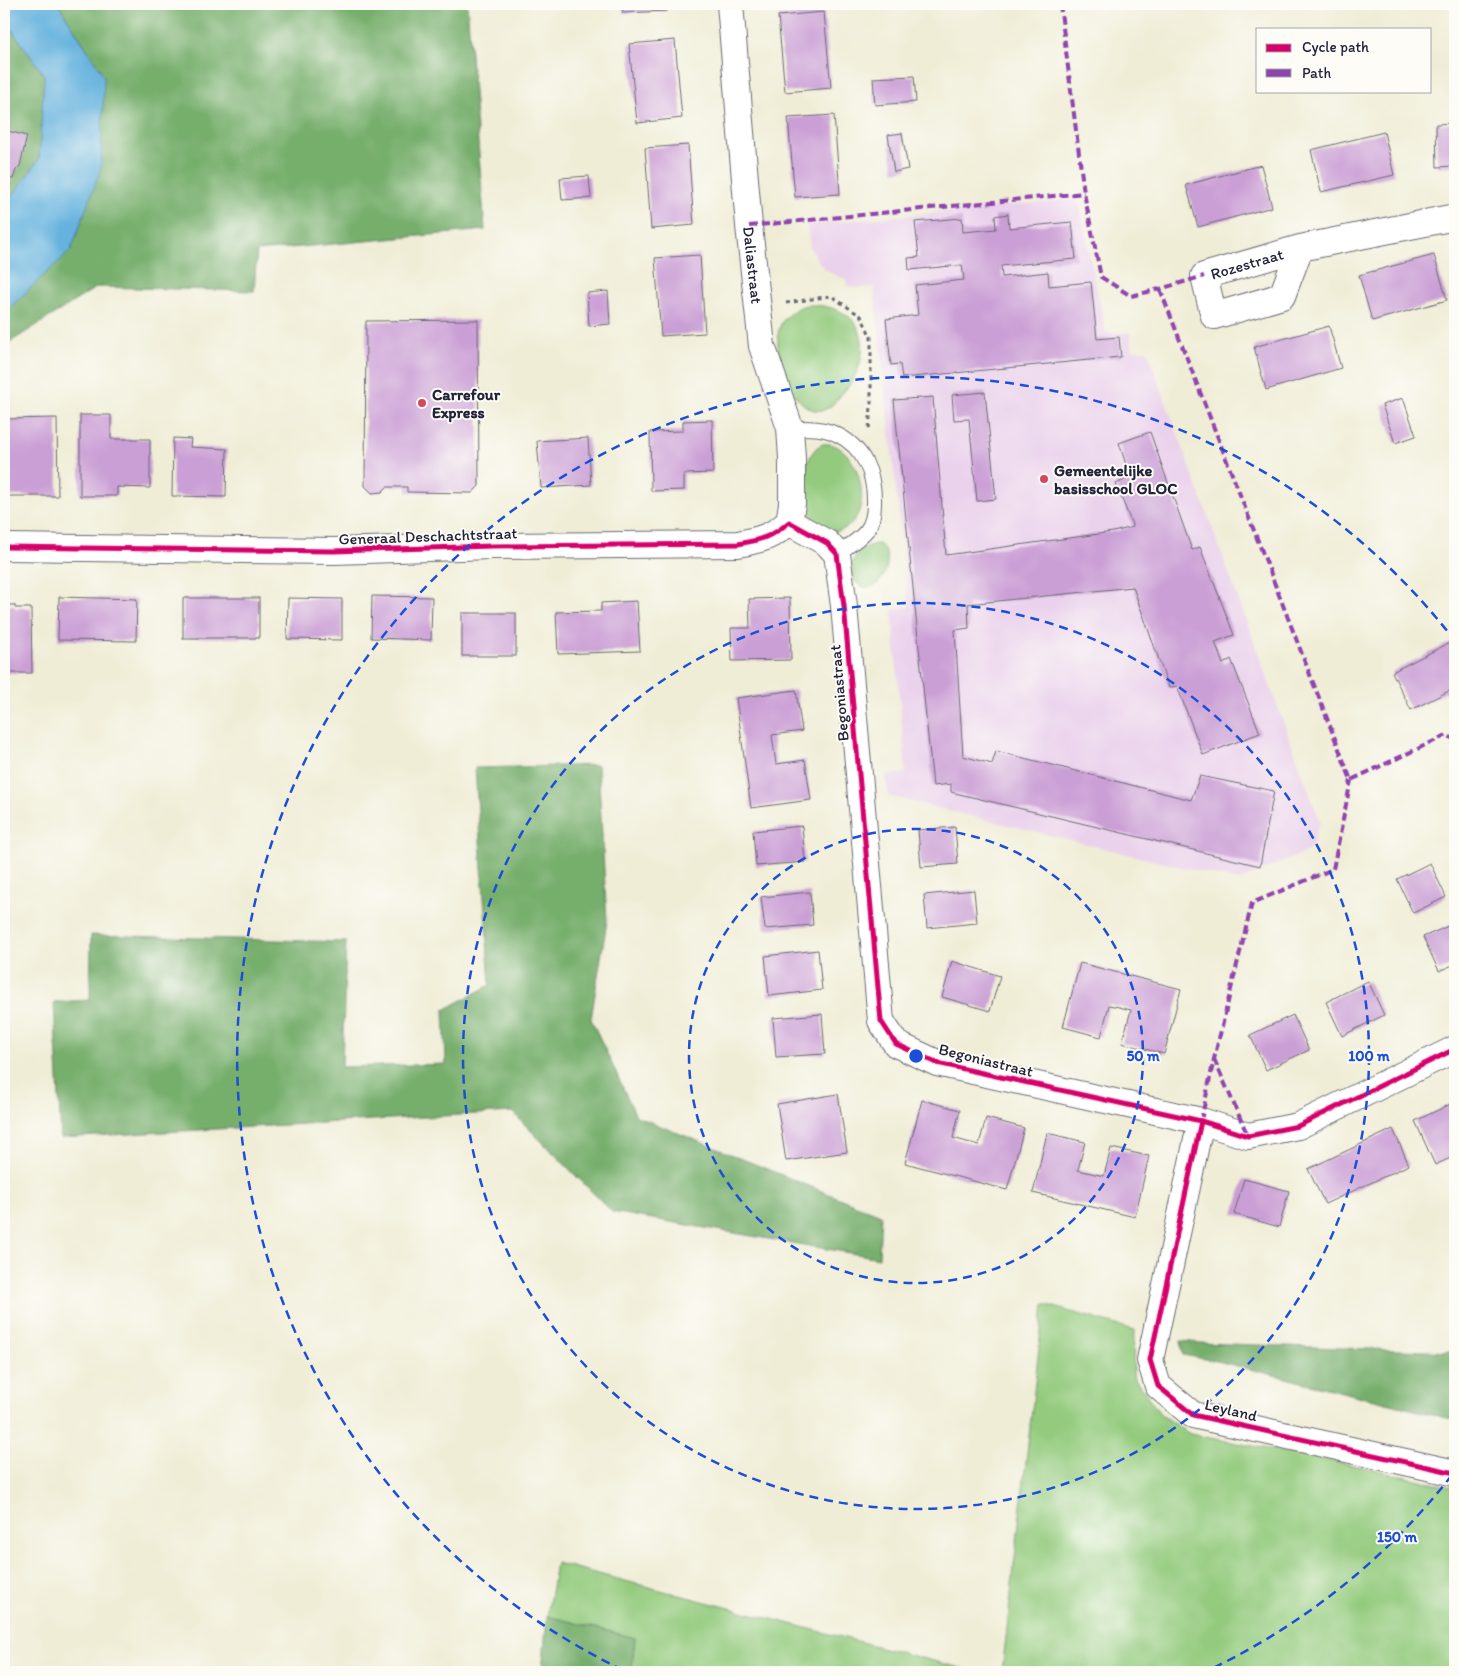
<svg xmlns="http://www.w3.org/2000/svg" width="1459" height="1676" font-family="Itim,sans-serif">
  <rect width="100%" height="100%" fill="#fdfcf7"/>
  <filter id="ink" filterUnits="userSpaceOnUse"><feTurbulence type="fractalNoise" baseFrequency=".02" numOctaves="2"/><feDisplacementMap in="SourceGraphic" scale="10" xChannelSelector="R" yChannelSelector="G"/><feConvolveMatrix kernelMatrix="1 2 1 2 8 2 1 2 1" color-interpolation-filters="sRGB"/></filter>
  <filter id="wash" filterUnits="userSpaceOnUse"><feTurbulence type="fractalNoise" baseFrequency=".0096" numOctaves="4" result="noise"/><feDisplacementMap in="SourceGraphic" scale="20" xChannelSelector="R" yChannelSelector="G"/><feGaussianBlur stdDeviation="1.12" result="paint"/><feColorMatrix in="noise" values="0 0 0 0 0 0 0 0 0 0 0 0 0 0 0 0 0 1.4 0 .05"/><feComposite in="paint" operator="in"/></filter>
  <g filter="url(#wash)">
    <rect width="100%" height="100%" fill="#f0edd7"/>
    <!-- built -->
    <path fill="#ead1ec" d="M1078,199L1106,333H1130L1133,350H1147L1320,822L1310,850L1239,881L888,796L886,775L906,773L892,610L909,607L874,287L856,288L847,286L846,279L835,275L824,268L819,262L810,247L807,225Z"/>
    <!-- green -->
    <g fill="#93ca7d" stroke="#5a765c">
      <path d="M806,305C840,304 869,320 861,359C859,372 850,385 841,395C836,401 831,408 823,410C793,417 772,352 779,329C783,316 794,309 806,305Z"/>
      <path d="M823,444C856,440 877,507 847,527C841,531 835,533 829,529C820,525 814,522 809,513C801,497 802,451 823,444Z"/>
      <path d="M879,544C899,557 879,600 858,584C853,581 852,576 852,571C851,555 864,544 879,544Z"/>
      <path d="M1044,1304L1134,1330L1133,1376L1161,1415L1190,1434L1368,1468L1455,1488V1672H1002Z"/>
      <path d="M556,1563L976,1672H631L635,1638L547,1616Z"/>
    </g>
    <!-- forest -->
    <g fill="#76ae6c" stroke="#4c6854">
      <path d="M58,4H467L485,230L257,251L254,291L97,287L4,346V313L8,310L104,76Z"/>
      <path d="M4,19L44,75L39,159L4,208Z"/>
      <path d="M598,765L607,921L591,1019L636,1116L881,1215L879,1258L612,1212L512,1112L61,1138L54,1002L90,1000L91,935L346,942L342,1067L446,1064L444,1010L490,985L475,768Z"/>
      <path d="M1181,1341L1200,1343L1455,1352V1420L1221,1362L1183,1355Z"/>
      <path d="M547,1616L635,1638L631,1672H542Z"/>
    </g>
    <!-- water -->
    <path fill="#65b2de" stroke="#446a8c" d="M4,4H58L104,76L101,168L71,250L4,313V208L39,159L44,75L4,19Z"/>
    <g id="blocks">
      <!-- building -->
      <g fill="#ca9fd5">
        <path d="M622,4H666L667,11L623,13Z"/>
        <path d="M824,12L831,88L785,92L778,16Z"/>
        <path d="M675,40L682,118L637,123L629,44Z"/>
        <path d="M914,76L916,102L875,105L873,78Z"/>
        <path d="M834,115L840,194L795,197L788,118Z"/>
        <path d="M1455,123V166L1437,167L1436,124Z"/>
        <path d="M4,130L27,136L20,166L16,170L13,179L6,178L8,168L4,167Z"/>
        <path d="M1384,132L1394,175L1321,192L1311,150Z"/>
        <path d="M902,133L908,169L894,172L888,135Z"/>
        <path d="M688,145L694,225L651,229L645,148Z"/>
        <path d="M1261,165L1272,207L1198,227L1186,185Z"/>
        <path d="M589,176L591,198L562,200L560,178Z"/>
        <path d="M1008,214L1009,228L1072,222L1076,259L1001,266L1002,277L1048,272L1049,286L1091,282L1097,339L1119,337L1121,357L902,378L900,364L891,365L886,319L918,315L915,285L964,280L962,265L909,270L908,258L919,257L915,222L962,218L963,232L996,229L995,216Z"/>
        <path d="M700,255L705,333L661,336L655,258Z"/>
        <path d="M1434,255L1447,300L1372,321L1359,275Z"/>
        <path d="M608,291L610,324L589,326L587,293Z"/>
        <path d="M478,320L479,486L472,493L407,492V487H387L382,492L372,493L365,486L366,321Z"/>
        <path d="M1329,326L1341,368L1266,390L1254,347Z"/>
        <path d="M985,392L996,499L977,501L969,419L954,420L952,395Z"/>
        <path d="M933,397L946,555L1113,532L1133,527L1116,484L1130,477L1119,443L1150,432L1192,550L1200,547L1234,635L1215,642L1223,664L1231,659L1260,733L1203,755L1177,686L1169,688L1133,587L968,604L969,628L955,630L963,756L992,764L996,751L1191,800L1200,776L1274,791L1260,866L951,792V784L933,786L894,400Z"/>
        <path d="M1403,398L1416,436L1395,443L1382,405Z"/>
        <path d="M80,415H111V439H150V488L117,487V496H80Z"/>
        <path d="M57,418L58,496H4V419Z"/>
        <path d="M712,420L713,473L684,474V490L651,491L650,432L683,431V421Z"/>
        <path d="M173,438L191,439L190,447L227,449L226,497L172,496Z"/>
        <path d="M588,438L591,485L541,488L537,441Z"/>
        <path d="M372,596L432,597L431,640L371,638Z"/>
        <path d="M59,597L137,599L136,641L58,640Z"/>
        <rect x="183" y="598" width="76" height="40"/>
        <path d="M288,598L342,599V640L287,639Z"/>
        <path d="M790,598L791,660L732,661L731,628H750L749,599Z"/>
        <path d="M637,601L640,651L558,654L556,612L601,611V603Z"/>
        <path d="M4,605H15V608H31L32,673H4Z"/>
        <rect x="462" y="613" width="54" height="43"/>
        <path d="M1455,640V688L1411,710L1392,672Z"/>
        <path d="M796,690L802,731L772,735L776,764L805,760L811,800L751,808L736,698Z"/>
        <path d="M802,826L805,862L756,866L753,831Z"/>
        <path d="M955,827L958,864L921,867L918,830Z"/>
        <path d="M1430,863L1446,897L1413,913L1397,879Z"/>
        <path d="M974,890L977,923L927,928L924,895Z"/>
        <path d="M810,892L813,925L765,929L761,897Z"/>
        <path d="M1455,923V964L1439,971L1423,937Z"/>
        <path d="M818,950L822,990L769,996L765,956Z"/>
        <path d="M952,961L1000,976L990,1011L942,997Z"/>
        <path d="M1080,963L1181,989L1164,1054L1122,1043L1131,1010L1119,1007L1109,1005L1101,1037L1063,1027Z"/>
        <path d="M1368,981L1384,1015L1342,1036L1326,1002Z"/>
        <path d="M822,1014L825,1054L776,1057L773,1018Z"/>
        <path d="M1293,1015L1309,1050L1266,1070L1250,1035Z"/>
        <path d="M838,1094L847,1152L786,1161L777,1104Z"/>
        <path d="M922,1100L960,1110L953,1138L967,1142L979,1145L986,1118L1024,1128L1007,1190L905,1163Z"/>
        <path d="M1455,1102V1156L1435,1165L1415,1121Z"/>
        <path d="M1393,1129L1409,1165L1325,1204L1308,1169Z"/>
        <path d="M1047,1133L1085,1142L1078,1170L1104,1176L1111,1148L1149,1156L1135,1217L1033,1193Z"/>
        <path d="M1244,1179L1289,1191L1279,1227L1234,1214Z"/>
      </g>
    </g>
  </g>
  <g filter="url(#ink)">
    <use href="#blocks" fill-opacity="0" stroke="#6a6972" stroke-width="1"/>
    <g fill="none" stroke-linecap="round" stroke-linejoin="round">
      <defs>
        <path id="service" d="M790,428C805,428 823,427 836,434C864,447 875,475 874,504C874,512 872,523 867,530C859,540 847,547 837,554"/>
        <g id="minor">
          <path id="s1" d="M730,4L749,226L762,346L790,428L792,458V504L789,522"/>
          <path id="s2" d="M1300,248L1282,296L1214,316L1204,276L1300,248L1455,217"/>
          <path d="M789,522L827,543L837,554L844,606L881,1021L896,1044L937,1063L1201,1121L1248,1136L1298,1126L1455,1049"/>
          <path d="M4,547L334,551L492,546L738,544C760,540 772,537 789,522"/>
          <path d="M1201,1121L1150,1360L1158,1386L1193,1415L1455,1473"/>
        </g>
      </defs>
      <!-- service casing -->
      <use href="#service" stroke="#6a6972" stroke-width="16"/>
      <!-- minor casing -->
      <use href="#minor" stroke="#6a6972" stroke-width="28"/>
      <!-- path -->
      <path stroke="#6a6972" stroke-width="3" stroke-dasharray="4 4" stroke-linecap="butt" d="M786,303L831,296L861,316L871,337V407L869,429"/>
      <!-- service -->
      <use href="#service" stroke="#fff" stroke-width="14"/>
      <!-- minor -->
      <use href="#minor" stroke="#fff" stroke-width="26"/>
      <!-- quiet -->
      <g stroke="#8e44ad" stroke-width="4" stroke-dasharray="8 4" stroke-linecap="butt">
        <path d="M1060,4L1084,193L1101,277L1131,296L1160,289L1204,276"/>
        <path d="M749,226L1084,193"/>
        <path d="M1160,289L1351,780L1447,735L1455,740"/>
        <path d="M1214,1059L1248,1136"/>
        <path d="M1201,1121L1214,1059L1252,903L1333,869L1351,780"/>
      </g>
      <defs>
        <g id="cycleway">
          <path d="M4,547L334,551L492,546L738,544C760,540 772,537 789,522L827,543L837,554L844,606L881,1021L896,1044L937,1063L1201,1121L1248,1136L1298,1126L1455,1049"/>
          <path d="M1201,1121L1150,1360L1158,1386L1193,1415L1455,1473"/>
        </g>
      </defs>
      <!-- cycleway casing -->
      <use href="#cycleway" stroke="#fdfcf7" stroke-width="8"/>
      <!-- cycleway -->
      <use href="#cycleway" stroke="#d6006c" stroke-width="5"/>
    </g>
  </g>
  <!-- distance rings -->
  <g fill="none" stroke="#1d4ed8" stroke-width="2.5" stroke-dasharray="9 6">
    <circle cx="916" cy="1056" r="227"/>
    <circle cx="916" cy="1056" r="453"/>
    <path d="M1452 1475A680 680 0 0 1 1209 1670M623 1670A680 680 0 1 1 1452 637"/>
  </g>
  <!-- markers -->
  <g fill="#d1495b" stroke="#fdfcf7" stroke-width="2">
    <circle cx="422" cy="403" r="5"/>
    <circle cx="1044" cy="479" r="5"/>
  </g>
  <g text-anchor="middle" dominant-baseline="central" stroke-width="4" stroke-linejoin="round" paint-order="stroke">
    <!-- street labels -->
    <g font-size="16" fill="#22223b" stroke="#fdfcf7">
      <text stroke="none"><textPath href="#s2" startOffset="208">Rozestraat</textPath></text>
      <text stroke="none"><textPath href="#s1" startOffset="262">Daliastraat</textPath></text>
      <text transform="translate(428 536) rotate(-2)">Generaal Deschachtstraat</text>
      <text transform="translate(839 693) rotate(-95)">Begoniastraat</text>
      <text transform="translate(986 1060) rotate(14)">Begoniastraat</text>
      <text transform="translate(1231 1410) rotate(13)">Leyland</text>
    </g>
    <!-- poi labels -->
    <g font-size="16" font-weight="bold" fill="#22223b" stroke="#fdfcf7" text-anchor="start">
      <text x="432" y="394">Carrefour<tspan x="432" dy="18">Express</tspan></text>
      <text x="1054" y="470">Gemeentelijke<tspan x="1054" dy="18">basisschool GLOC</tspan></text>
    </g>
  </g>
  <circle cx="916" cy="1056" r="8" fill="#1d4ed8" stroke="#fdfcf7" stroke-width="2.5"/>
  <g font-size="15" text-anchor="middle" font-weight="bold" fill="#1d4ed8" stroke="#fdfcf7" stroke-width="4" stroke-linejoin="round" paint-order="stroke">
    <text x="1143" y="1061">50 m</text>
    <text x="1369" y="1061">100 m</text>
    <text x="1397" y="1542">150 m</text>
  </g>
  <!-- margin -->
  <rect width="1459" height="1676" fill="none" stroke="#fdfcf7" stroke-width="20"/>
  <!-- legend -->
  <rect x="1256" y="28" width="175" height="65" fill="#fdfcf7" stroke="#a5a5ac"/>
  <rect x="1266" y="44" width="25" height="8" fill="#d6006c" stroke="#a5a5ac"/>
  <text x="1302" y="52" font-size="15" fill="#22223b">Cycle path</text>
  <rect x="1266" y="69" width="25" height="8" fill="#8e44ad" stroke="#a5a5ac"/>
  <text x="1302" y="78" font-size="15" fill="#22223b">Path</text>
</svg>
